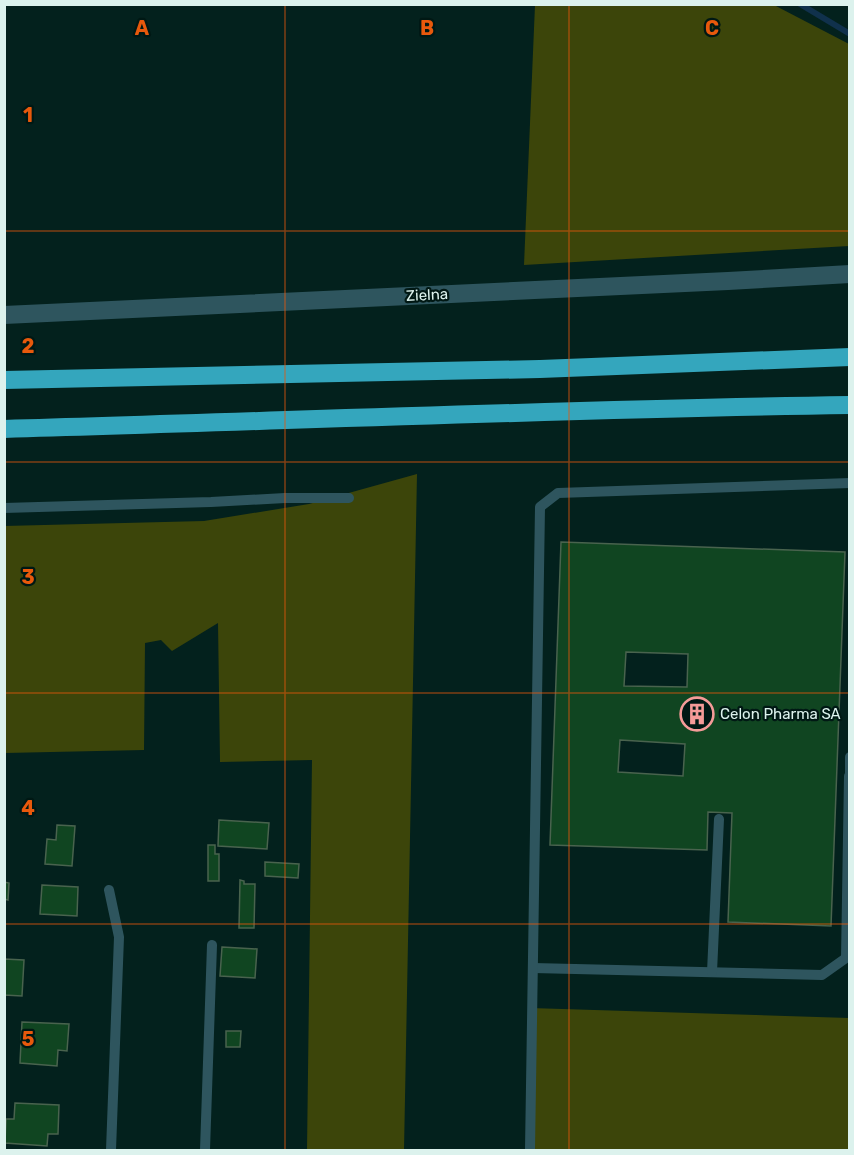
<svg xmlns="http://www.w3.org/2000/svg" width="854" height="1155" font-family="Rubik,sans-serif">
  <rect width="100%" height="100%" fill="#03211d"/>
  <!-- green -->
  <g fill="#3c450a">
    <path d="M535,5H774L849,44V246L524,265Z"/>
    <path d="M417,474L404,1150H307L312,760L220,762L218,623L172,651L161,640L145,643L144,750L5,753L4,526L204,521L309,504Z"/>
    <path d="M530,1008L849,1018V1150H531Z"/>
  </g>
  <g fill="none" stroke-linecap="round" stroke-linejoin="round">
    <!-- stream -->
    <path stroke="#10314c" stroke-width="6" d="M800,4L850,34"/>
  </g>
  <!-- building -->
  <g fill="#104521" stroke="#49634e" stroke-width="1.5" fill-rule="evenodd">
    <path d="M561,542L845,552L831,926L728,922L732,813L708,812L707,850L550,845ZM626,652L688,654L687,687L624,686ZM620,740L685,744L683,776L618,772Z"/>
    <path d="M219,820L269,823L267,849L218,846Z"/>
    <path d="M57,825L75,826L72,866L45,864L47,839L56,840Z"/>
    <path d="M208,845H215V854H219V881H208Z"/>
    <path d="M265,862L299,864L298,878L265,876Z"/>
    <path d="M240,880L244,881V884H255L254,928H239Z"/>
    <path d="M4,882L9,883L8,900L4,899Z"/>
    <path d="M42,885L78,887L77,916L40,914Z"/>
    <path d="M222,947L257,949L255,978L220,976Z"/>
    <path d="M4,959L24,960L22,996L4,995Z"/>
    <path d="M22,1022L69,1024L67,1051L58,1050L57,1066L20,1063Z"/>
    <path d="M226,1031H241L240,1047H226Z"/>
    <path d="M15,1103L59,1105L58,1134H48L47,1146L5,1143L6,1119H14Z"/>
  </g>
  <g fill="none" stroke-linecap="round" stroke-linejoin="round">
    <!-- lane -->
    <g stroke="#2e555e" stroke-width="10">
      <path d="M4,508L211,502L285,498H349"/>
      <path d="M850,757V776"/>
      <path d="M109,890L119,937L111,1150"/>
      <path d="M533,968L822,975L846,958L849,776"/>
      <path d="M712,972L719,819"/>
      <path d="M205,1150L212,945"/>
      <path d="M530,1150L540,507L558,493L850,483"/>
    </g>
    <!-- street -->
    <path stroke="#2e555e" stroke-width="18" d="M4,315L728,281L850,274"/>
    <!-- highway -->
    <g stroke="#34a6bd" stroke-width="18">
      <path d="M4,380L540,369L850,357"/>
      <path d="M4,429C286,421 568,409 850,405"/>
    </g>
  </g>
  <!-- grid -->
  <path fill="none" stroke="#e8590c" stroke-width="1.5" stroke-opacity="0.55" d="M285,4V1150M569,4V1150M4,231H850M4,462H850M4,693H850M4,924H850"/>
  <!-- icons -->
  <defs>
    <symbol id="building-ring" viewBox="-11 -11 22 22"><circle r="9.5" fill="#001814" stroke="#f59b98" stroke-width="1.5"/><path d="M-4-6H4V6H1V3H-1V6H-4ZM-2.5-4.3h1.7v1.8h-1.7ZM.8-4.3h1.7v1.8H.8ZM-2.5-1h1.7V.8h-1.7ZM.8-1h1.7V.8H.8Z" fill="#f59b98"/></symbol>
  </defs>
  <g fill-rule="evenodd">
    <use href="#building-ring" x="678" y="695" width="38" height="38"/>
  </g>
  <g text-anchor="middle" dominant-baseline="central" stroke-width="4.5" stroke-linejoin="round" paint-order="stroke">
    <!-- street labels -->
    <g font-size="15" fill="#dcf2ed" stroke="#001814">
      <text transform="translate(427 295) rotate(-3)">Zielna</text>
    </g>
    <!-- poi labels -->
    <g font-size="15" fill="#dcf2ed" stroke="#001814" text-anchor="start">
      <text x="720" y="714">Celon Pharma SA</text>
    </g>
  </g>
  <g font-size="20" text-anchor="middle" font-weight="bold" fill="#e8590c" stroke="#001814" stroke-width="4.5" stroke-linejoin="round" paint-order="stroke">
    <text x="142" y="35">A</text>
    <text x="427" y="35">B</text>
    <text x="712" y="35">C</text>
    <text x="28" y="122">1</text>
    <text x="28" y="353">2</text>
    <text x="28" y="584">3</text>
    <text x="28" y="815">4</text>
    <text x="28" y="1046">5</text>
  </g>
  <!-- border -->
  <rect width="854" height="1155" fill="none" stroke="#dcf2ed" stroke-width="12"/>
</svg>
